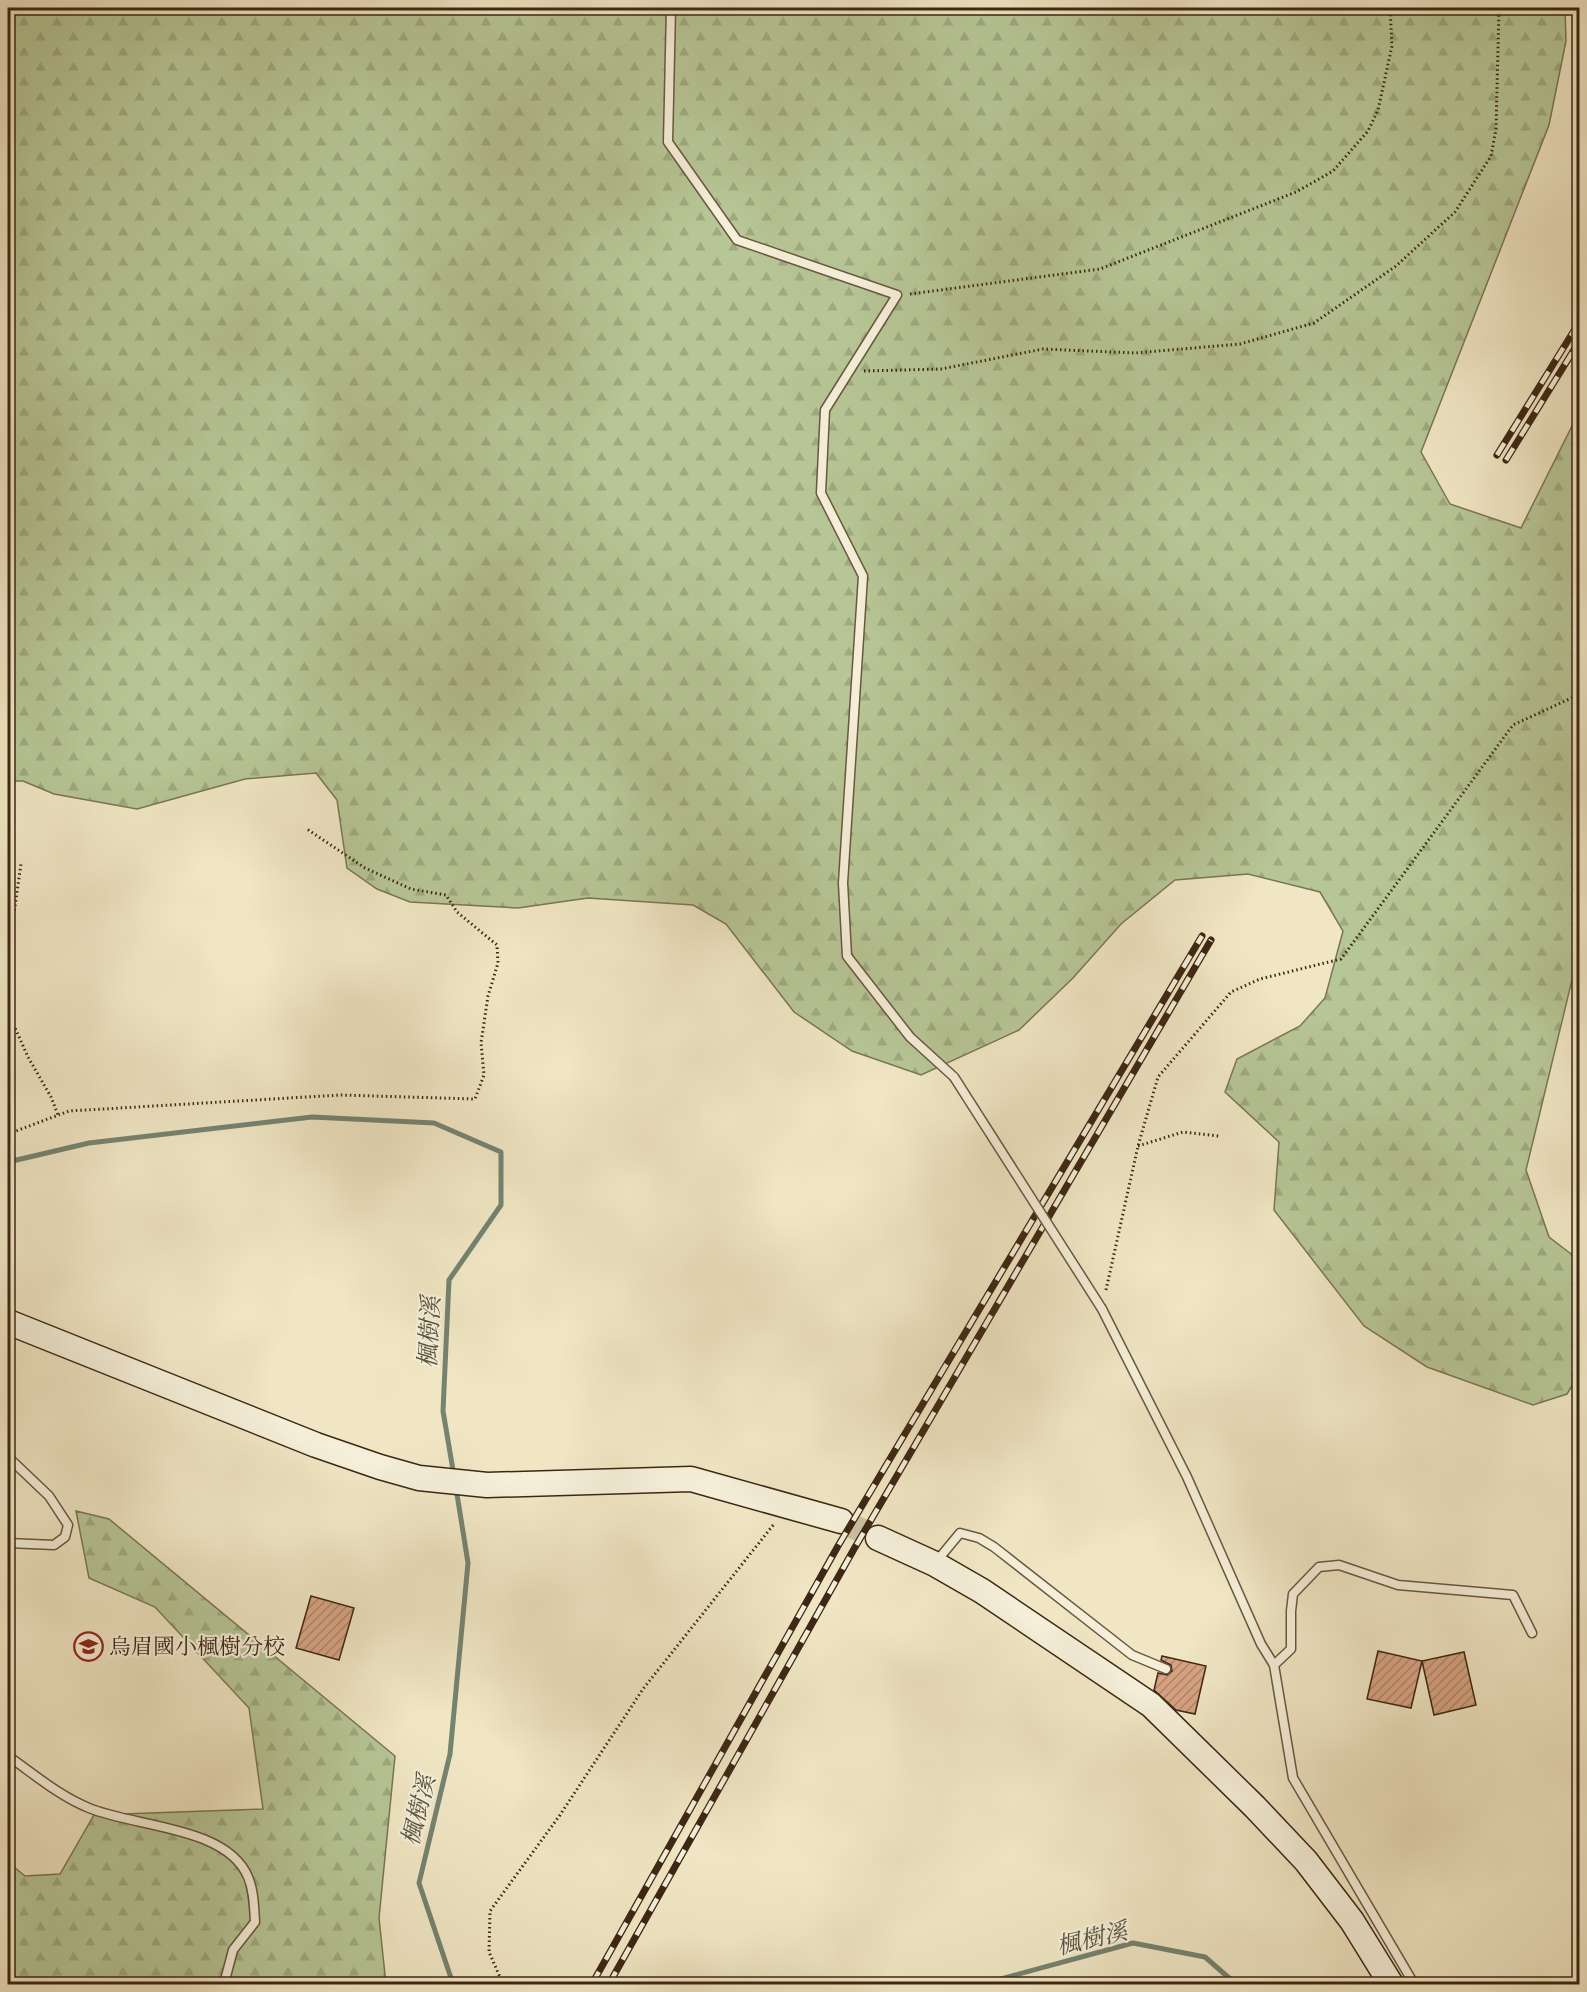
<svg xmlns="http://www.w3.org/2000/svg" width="1587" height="1992" font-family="'EB Garamond','Noto Serif TC',serif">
  <defs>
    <pattern id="forest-firs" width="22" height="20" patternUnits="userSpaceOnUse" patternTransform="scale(1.5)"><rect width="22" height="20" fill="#b7c696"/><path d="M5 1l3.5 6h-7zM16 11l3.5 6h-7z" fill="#9eaa80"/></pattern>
    <pattern id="building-hatch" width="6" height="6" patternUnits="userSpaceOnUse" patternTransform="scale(1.5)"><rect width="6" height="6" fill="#d7a382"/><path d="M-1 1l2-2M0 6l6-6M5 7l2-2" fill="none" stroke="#b08569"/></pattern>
  </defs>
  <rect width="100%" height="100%" fill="#f0e6c4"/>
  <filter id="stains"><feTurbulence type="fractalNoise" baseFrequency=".00333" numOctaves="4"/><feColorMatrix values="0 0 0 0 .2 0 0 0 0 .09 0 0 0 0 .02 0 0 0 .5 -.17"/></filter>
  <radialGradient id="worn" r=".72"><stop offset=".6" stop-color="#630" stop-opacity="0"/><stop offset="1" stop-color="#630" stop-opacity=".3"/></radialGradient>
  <!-- forest -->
  <g fill="url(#forest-firs)" stroke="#7a7654" stroke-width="1.5">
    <path d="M8,8H1565L1566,41L1549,125L1421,452L1450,504L1521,528L1579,412V951L1526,1170L1549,1237L1579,1260V1374L1567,1394L1533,1405L1427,1367L1364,1326L1274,1210L1279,1142L1225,1092L1237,1059L1300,1026L1325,998L1343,931L1320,892L1248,874L1175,880L1121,924L1073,978L1019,1030L921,1075L852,1051L794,1012L726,924L693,905L588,898L518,908L410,902L377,889L347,868L337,800L316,773L245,779L137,809L54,794L23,781H8Z"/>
    <path d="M76,1511L109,1519L395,1756L379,1918L386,1984H8V1862L25,1876L60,1874L94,1815L263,1809L249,1708L155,1607L89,1578Z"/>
  </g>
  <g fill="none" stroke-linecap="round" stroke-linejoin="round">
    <!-- stream -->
    <g stroke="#758371" stroke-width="5">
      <path d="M8,1162L89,1143L312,1117L434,1123L501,1152V1205L449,1280L443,1411L454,1476"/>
      <path d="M453,1984L419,1883L450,1754L468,1563L456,1488"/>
      <path d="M982,1984L1133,1943L1205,1957L1236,1984"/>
    </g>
  </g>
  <!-- building -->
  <g fill="url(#building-hatch)" stroke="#3d2713" stroke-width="1.5">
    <path d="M311,1596L354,1608L339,1660L296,1648Z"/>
    <path d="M1378,1651L1422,1661L1411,1708L1367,1699Z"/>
    <path d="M1464,1652L1476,1705L1434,1715L1422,1661Z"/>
    <path d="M1162,1656L1206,1666L1195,1714L1176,1710L1154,1690L1158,1673L1167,1675L1172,1671L1171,1665L1161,1660Z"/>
  </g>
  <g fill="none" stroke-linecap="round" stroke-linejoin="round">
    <!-- secondary-tunnel -->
    <path stroke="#ccc0a1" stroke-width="24" stroke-dasharray="24 12" stroke-linecap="butt" d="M841,1521L878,1538"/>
    <defs>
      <g id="lane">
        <path d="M671,8L668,142L737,240L897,295L825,410L821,493L863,576L843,883L847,956L910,1037L954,1077"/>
        <path d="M1102,1309L1187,1477L1261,1644L1274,1665L1293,1778L1414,1984"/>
        <path d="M8,1457L49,1496L68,1525L65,1537L54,1545L8,1543"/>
        <path d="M936,1562L960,1533L979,1538L994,1547L1132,1655L1166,1669"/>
        <path d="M1274,1665L1291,1649V1611L1293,1594L1319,1567L1339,1565L1398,1585L1513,1595L1532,1633"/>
        <path d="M8,1756C34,1774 59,1796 89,1808C134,1827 227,1826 248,1877C254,1891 254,1907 255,1922L233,1950L224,1984"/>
      </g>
      <g id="secondary">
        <path d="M8,1322L316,1445L380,1467L419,1478L487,1485L691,1479L841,1521"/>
        <path d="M878,1538L935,1564L982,1591L1151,1705L1255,1807L1306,1861L1352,1921L1391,1984"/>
      </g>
    </defs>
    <!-- lane casing -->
    <use href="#lane" stroke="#6a573f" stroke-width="11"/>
    <!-- secondary casing -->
    <use href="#secondary" stroke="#3d2713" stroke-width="27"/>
    <!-- path -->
    <g stroke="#3d2713" stroke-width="3" stroke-dasharray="1.5 3" stroke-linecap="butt">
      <path d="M910,294L1100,269L1296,192L1333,171L1368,131L1378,110L1392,46L1390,8"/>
      <path d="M864,371L941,369L1043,349L1135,353L1240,344L1314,323L1396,266L1455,212L1491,156L1496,129L1499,8"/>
      <path d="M8,955L21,864"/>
      <path d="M8,1012L28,1057L51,1097L58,1115"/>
      <path d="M8,1134L69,1111L340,1095L475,1099L484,1075L481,1043L488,996L498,963L497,945L457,912L446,895L411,889L365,868L307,829"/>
      <path d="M1138,1146L1183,1132L1219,1136"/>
      <path d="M1106,1290L1138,1146L1158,1077L1231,992L1260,979L1341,959L1513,725L1580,694"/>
      <path d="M503,1984L489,1952L490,1911L560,1815L643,1689L774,1524"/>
    </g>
    <!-- lane -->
    <use href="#lane" stroke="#f5efd9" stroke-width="8"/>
    <!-- secondary -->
    <use href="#secondary" stroke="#f5efd9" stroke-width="24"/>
    <defs>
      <g id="rail">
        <path d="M1497,455L1580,321"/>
        <path d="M1506,460L1580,340"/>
        <path d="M592,1984L838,1546L1202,936"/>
        <path d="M609,1984L854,1549L1211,940"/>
      </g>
    </defs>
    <!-- rail casing -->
    <use href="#rail" stroke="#3d2713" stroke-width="7"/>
    <!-- rail -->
    <use href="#rail" stroke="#f5efd9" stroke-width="4.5" stroke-dasharray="14" stroke-linecap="butt"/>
    <defs>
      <path id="lane-bridge" d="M954,1077L1102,1309"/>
    </defs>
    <!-- lane-bridge casing -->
    <use href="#lane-bridge" stroke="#6a573f" stroke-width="11" stroke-linecap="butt"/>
    <!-- lane-bridge -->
    <use href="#lane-bridge" stroke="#f5efd9" stroke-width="8"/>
  </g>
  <!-- icons -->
  <defs>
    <symbol id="school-ring" viewBox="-11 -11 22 22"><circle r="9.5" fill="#f5efd9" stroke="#8f2418" stroke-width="1.5"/><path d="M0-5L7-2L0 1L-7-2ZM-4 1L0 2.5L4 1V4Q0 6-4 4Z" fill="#8f2418"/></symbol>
  </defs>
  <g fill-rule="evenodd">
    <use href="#school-ring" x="72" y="1630" width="33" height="33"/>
  </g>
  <g text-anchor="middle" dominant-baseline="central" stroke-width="4.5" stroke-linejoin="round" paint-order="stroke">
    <!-- poi labels -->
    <g font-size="22" fill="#3d2713" stroke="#f5efd9" text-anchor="start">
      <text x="109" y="1646">烏眉國小楓樹分校</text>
    </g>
    <!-- water labels -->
    <g font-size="24" font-style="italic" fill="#595542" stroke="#f5efd9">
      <text transform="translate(429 1332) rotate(-87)">楓樹溪</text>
      <text transform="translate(418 1810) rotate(-76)">楓樹溪</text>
      <text transform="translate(1092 1938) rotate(-13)">楓樹溪</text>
    </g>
  </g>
  <!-- margin -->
  <rect width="1587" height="1992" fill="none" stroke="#f0e6c4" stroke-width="30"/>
  <rect x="9" y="9" width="1569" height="1974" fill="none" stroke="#3d2713" stroke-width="3"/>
  <rect x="15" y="15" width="1557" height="1962" fill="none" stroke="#3d2713" stroke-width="1.5"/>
  <rect width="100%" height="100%" filter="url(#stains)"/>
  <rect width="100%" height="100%" fill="url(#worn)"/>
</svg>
